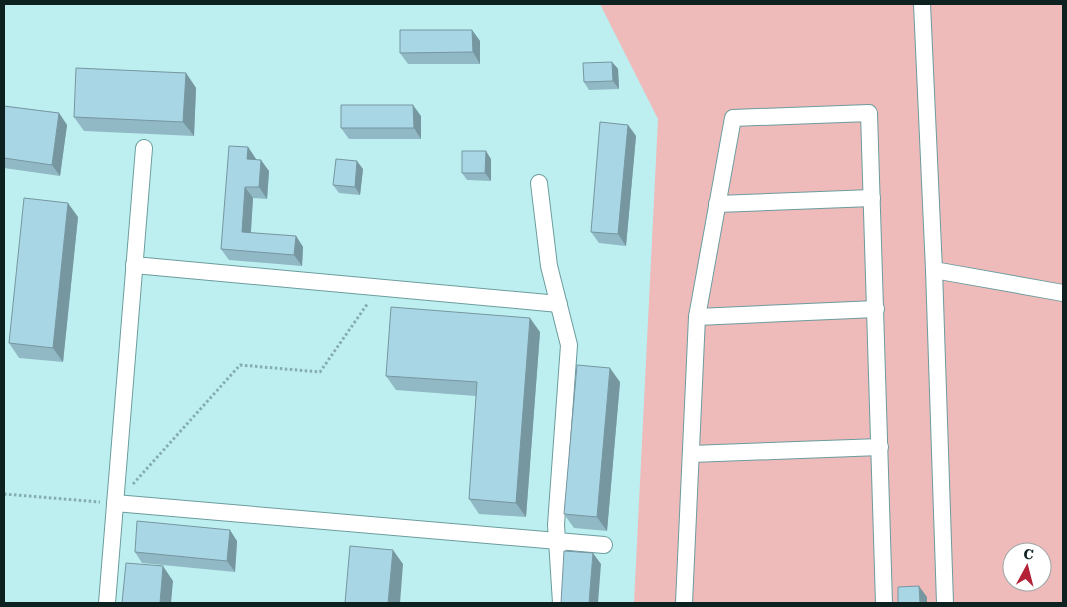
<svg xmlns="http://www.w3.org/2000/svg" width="1067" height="607" font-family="'Roboto Serif',serif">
  <rect width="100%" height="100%" fill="#bdeff1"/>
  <!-- green -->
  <path fill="#eebaba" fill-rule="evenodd" d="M600,4H1063V603H634L658,119ZM1012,552H1042V582H1012Z"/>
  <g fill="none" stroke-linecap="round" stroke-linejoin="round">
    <defs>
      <g id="minor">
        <path d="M922,4L934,270L945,603"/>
        <path d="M539,183L549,266L569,345L556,525L561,603"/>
        <path d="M717,204L872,198"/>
        <path d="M134,265L559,304"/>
        <path d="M934,270L1063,293"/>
        <path d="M697,317L876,309"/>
        <path d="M691,454L880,447"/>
        <path d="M115,503L604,545"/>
        <path d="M107,603L144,148"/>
        <path d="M684,603L697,317L733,118L869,113L884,603"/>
      </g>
    </defs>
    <!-- minor casing -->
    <use href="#minor" stroke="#6c9c9e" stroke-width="18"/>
    <!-- path -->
    <g stroke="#85adaf" stroke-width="3" stroke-dasharray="2.5 2.5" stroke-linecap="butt">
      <path d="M133,484L240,365L320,372L368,303"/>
      <path d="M4,494L100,502"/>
    </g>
    <!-- minor -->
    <use href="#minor" stroke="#fff" stroke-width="16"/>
  </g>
  <!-- wall -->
  <g fill="#91b8c5">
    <path d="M472,30L480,41V64H408L400,53Z"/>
    <path d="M612,62L618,69L619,89L589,90L584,82Z"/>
    <path d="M186,73L196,88L194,136L84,131L74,117Z"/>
    <path d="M4,106L59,113L67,125L60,176L4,168Z"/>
    <path d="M421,116V139H349L341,128Z"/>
    <path d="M628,125L636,136L626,246L599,243L591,232Z"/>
    <path d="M248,147L256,159L269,171L267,199L253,198L251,233L296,236L303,247L302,266L229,260L221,249Z"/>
    <path d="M491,159V181L467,180L462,173Z"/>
    <path d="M363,169L360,195L339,193L333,185Z"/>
    <path d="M78,217L63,362L19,358L9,343Z"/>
    <path d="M540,332L526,517L479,514L469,499L476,396L396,390L386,376Z"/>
    <path d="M620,382L607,531L574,528L564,514Z"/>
    <path d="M237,541L235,572L142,563L135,552Z"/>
  </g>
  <!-- shaded-wall -->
  <g fill="#7696a0">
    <path d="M472,30L480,41V64L473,52Z"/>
    <path d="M612,62L618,69L619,89L613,81Z"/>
    <path d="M186,73L196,88L194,136L183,122Z"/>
    <path d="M413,105L421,116V139L414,128Z"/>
    <path d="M59,113L67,125L60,176L52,165Z"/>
    <path d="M628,125L636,136L626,246L618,234Z"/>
    <path d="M248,147L256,159L255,170L247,159Z"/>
    <path d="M486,151L491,159V181L485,173Z"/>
    <path d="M261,160L269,171L267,199L259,187Z"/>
    <path d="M357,161L363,169L360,195L355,187Z"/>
    <path d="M245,187L253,198L250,243L242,232Z"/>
    <path d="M68,203L78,217L63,362L53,348Z"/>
    <path d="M296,236L303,247L302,266L294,255Z"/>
    <path d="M530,318L540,332L526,517L516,503Z"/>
    <path d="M610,368L620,382L607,531L597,517Z"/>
    <path d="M230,530L237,541L235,572L227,561Z"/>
    <path d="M393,550L403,564L400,603H388Z"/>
    <path d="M593,553L601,564L598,603H589Z"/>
    <path d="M163,566L173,581L171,603H160Z"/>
    <path d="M919,586L927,597V603H920Z"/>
  </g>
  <!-- building -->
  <g fill="#a9d6e5" stroke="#7696a0">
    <path d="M400,30H472L473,52L400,53Z"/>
    <path d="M612,62L613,81L584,82L583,63Z"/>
    <path d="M76,68L186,73L183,122L74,117Z"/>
    <path d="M341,105H413L414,128H341Z"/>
    <path d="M4,106L59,113L52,165L4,158Z"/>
    <path d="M600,122L628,125L618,234L591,232Z"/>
    <path d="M229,146L248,147L247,159L261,160L259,187H245L242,232L296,236L294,255L221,249Z"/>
    <path d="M462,151H486L485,173H462Z"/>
    <path d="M336,159L357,161L355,187L333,185Z"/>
    <path d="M24,198L68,203L53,348L9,343Z"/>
    <path d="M391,307L530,318L516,503L469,499L477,382L386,376Z"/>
    <path d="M577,365L610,368L597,517L564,514Z"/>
    <path d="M137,521L230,530L227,561L135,552Z"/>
    <path d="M350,546L393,550L388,603H345Z"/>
    <path d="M564,551L593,553L589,603H561Z"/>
    <path d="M126,563L163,566L160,603H122Z"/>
    <path d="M919,586L920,603H898V587Z"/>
  </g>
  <!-- border -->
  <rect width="1067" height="607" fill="none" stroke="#0d2121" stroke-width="10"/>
  <!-- north arrow -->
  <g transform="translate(1027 567) rotate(7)"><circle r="24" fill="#ffffff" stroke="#9ea6a6"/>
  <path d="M0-4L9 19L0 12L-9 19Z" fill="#b42238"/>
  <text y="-8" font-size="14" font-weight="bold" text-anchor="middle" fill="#0d2121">С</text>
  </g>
</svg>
